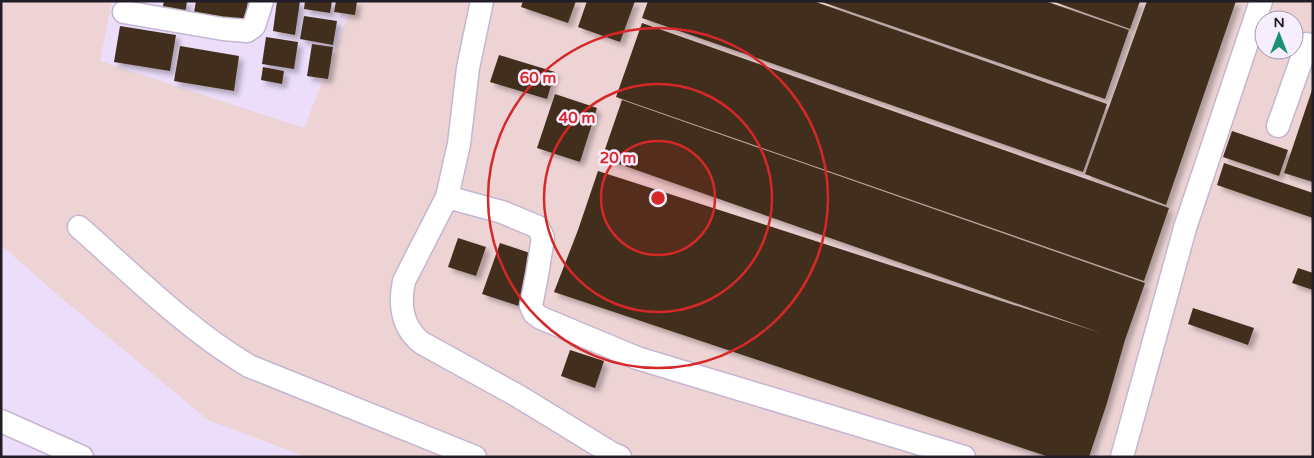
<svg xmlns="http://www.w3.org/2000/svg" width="1314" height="458" font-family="'Varela Round',sans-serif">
  <defs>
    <filter id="shadow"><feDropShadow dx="4.5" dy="4.5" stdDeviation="2.5" flood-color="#0004"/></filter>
  </defs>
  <rect width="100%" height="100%" fill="#ecddfa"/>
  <!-- industrial -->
  <path fill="#edd3d4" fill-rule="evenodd" d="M1,1H112L100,61L304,128L354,1H1313V457H306L208,420L60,297L1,245ZM1264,20H1294V50H1264Z"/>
  <!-- building -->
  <g fill="#432f1b" filter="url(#shadow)">
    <path d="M164,1H187L185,15L162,11Z"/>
    <path d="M196,1H248L244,26L193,18Z"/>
    <path d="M277,1H300L295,35L273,31Z"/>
    <path d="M305,1H332L330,13L304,9Z"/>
    <path d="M336,1H357L355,15L334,12Z"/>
    <path d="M523,1H576L568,23L521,7Z"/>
    <path d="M587,1H635L620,42L578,27Z"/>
    <path d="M648,1H813L1107,104L1083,172L642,18Z"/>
    <path d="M1045,1L1129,30L1105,99L822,2Z"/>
    <path d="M1052,1H1140L1130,29Z"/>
    <path d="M1147,1H1236L1166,205L1085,174Z"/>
    <path d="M304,16L337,21L333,45L300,39Z"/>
    <path d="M642,23L1169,208L1144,281L616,97Z"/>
    <path d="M120,26L176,35L170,71L114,62Z"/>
    <path d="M266,37L298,42L294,69L262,64Z"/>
    <path d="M312,44L333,47L328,79L307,76Z"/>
    <path d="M180,46L239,56L234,91L174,81Z"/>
    <path d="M499,55L555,72L547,99L490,82Z"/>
    <path d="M263,67L284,71L282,84L261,80Z"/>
    <path d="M1312,90H1313V182L1284,173Z"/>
    <path d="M555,94L597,108L580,162L537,148Z"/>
    <path d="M622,100L1145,283L1125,340L1107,403L1089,457H1049L554,292L578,230L598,171L1101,333L602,158Z"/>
    <path d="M1232,131L1288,150L1279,176L1223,157Z"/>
    <path d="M1224,163L1313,193V218L1217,185Z"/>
    <path d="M458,238L486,247L476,276L448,267Z"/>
    <path d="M500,243L539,256L522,307L482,294Z"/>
    <path d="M1298,268L1313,273V290L1292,283Z"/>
    <path d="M1193,308L1254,328L1248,345L1188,324Z"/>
    <path d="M570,350L604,361L595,388L561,376Z"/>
  </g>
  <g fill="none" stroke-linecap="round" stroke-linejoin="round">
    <defs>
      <g id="minor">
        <path d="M482,1L468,68L459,144L447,197L404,281C399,304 402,328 422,343L518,396L611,453L620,457"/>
        <path d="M124,12L223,29L247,31L254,26L262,1"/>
        <path d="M1278,126L1307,44"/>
        <path d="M447,197L502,212L538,227L543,238L537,275L531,306L534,313L541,318L637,358L964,457"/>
        <path d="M79,227C132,274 188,330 249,366L475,457"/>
        <path d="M1,421L82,457"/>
        <path d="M1122,457L1185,228L1261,1"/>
      </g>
    </defs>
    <!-- minor casing -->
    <use href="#minor" stroke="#c4b6d1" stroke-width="25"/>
    <!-- minor -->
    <use href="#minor" stroke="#fff" stroke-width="22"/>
  </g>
  <!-- distance rings -->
  <circle cx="658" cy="198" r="57" fill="#d62828" fill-opacity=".12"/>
  <g fill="none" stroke="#d62828" stroke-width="2.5">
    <circle cx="658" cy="198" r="57"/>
    <circle cx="658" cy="198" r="114"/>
    <circle cx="658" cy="198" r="170"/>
  </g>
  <circle cx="658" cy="198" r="8" fill="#d62828" stroke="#f6edfe" stroke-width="2.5"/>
  <g font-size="15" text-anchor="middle" font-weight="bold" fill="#d62828" stroke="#f6edfe" stroke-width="5" stroke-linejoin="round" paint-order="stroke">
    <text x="538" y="83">60 m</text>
    <text x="577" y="123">40 m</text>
    <text x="618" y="163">20 m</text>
  </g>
  <!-- border -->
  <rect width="1314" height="458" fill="none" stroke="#211c26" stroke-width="5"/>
  <!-- north arrow -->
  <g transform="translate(1279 35)"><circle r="24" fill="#f6edfe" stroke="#a199a8"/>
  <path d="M0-4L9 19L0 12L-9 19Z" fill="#199176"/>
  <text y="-8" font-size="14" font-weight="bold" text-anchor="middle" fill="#211c26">N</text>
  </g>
</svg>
